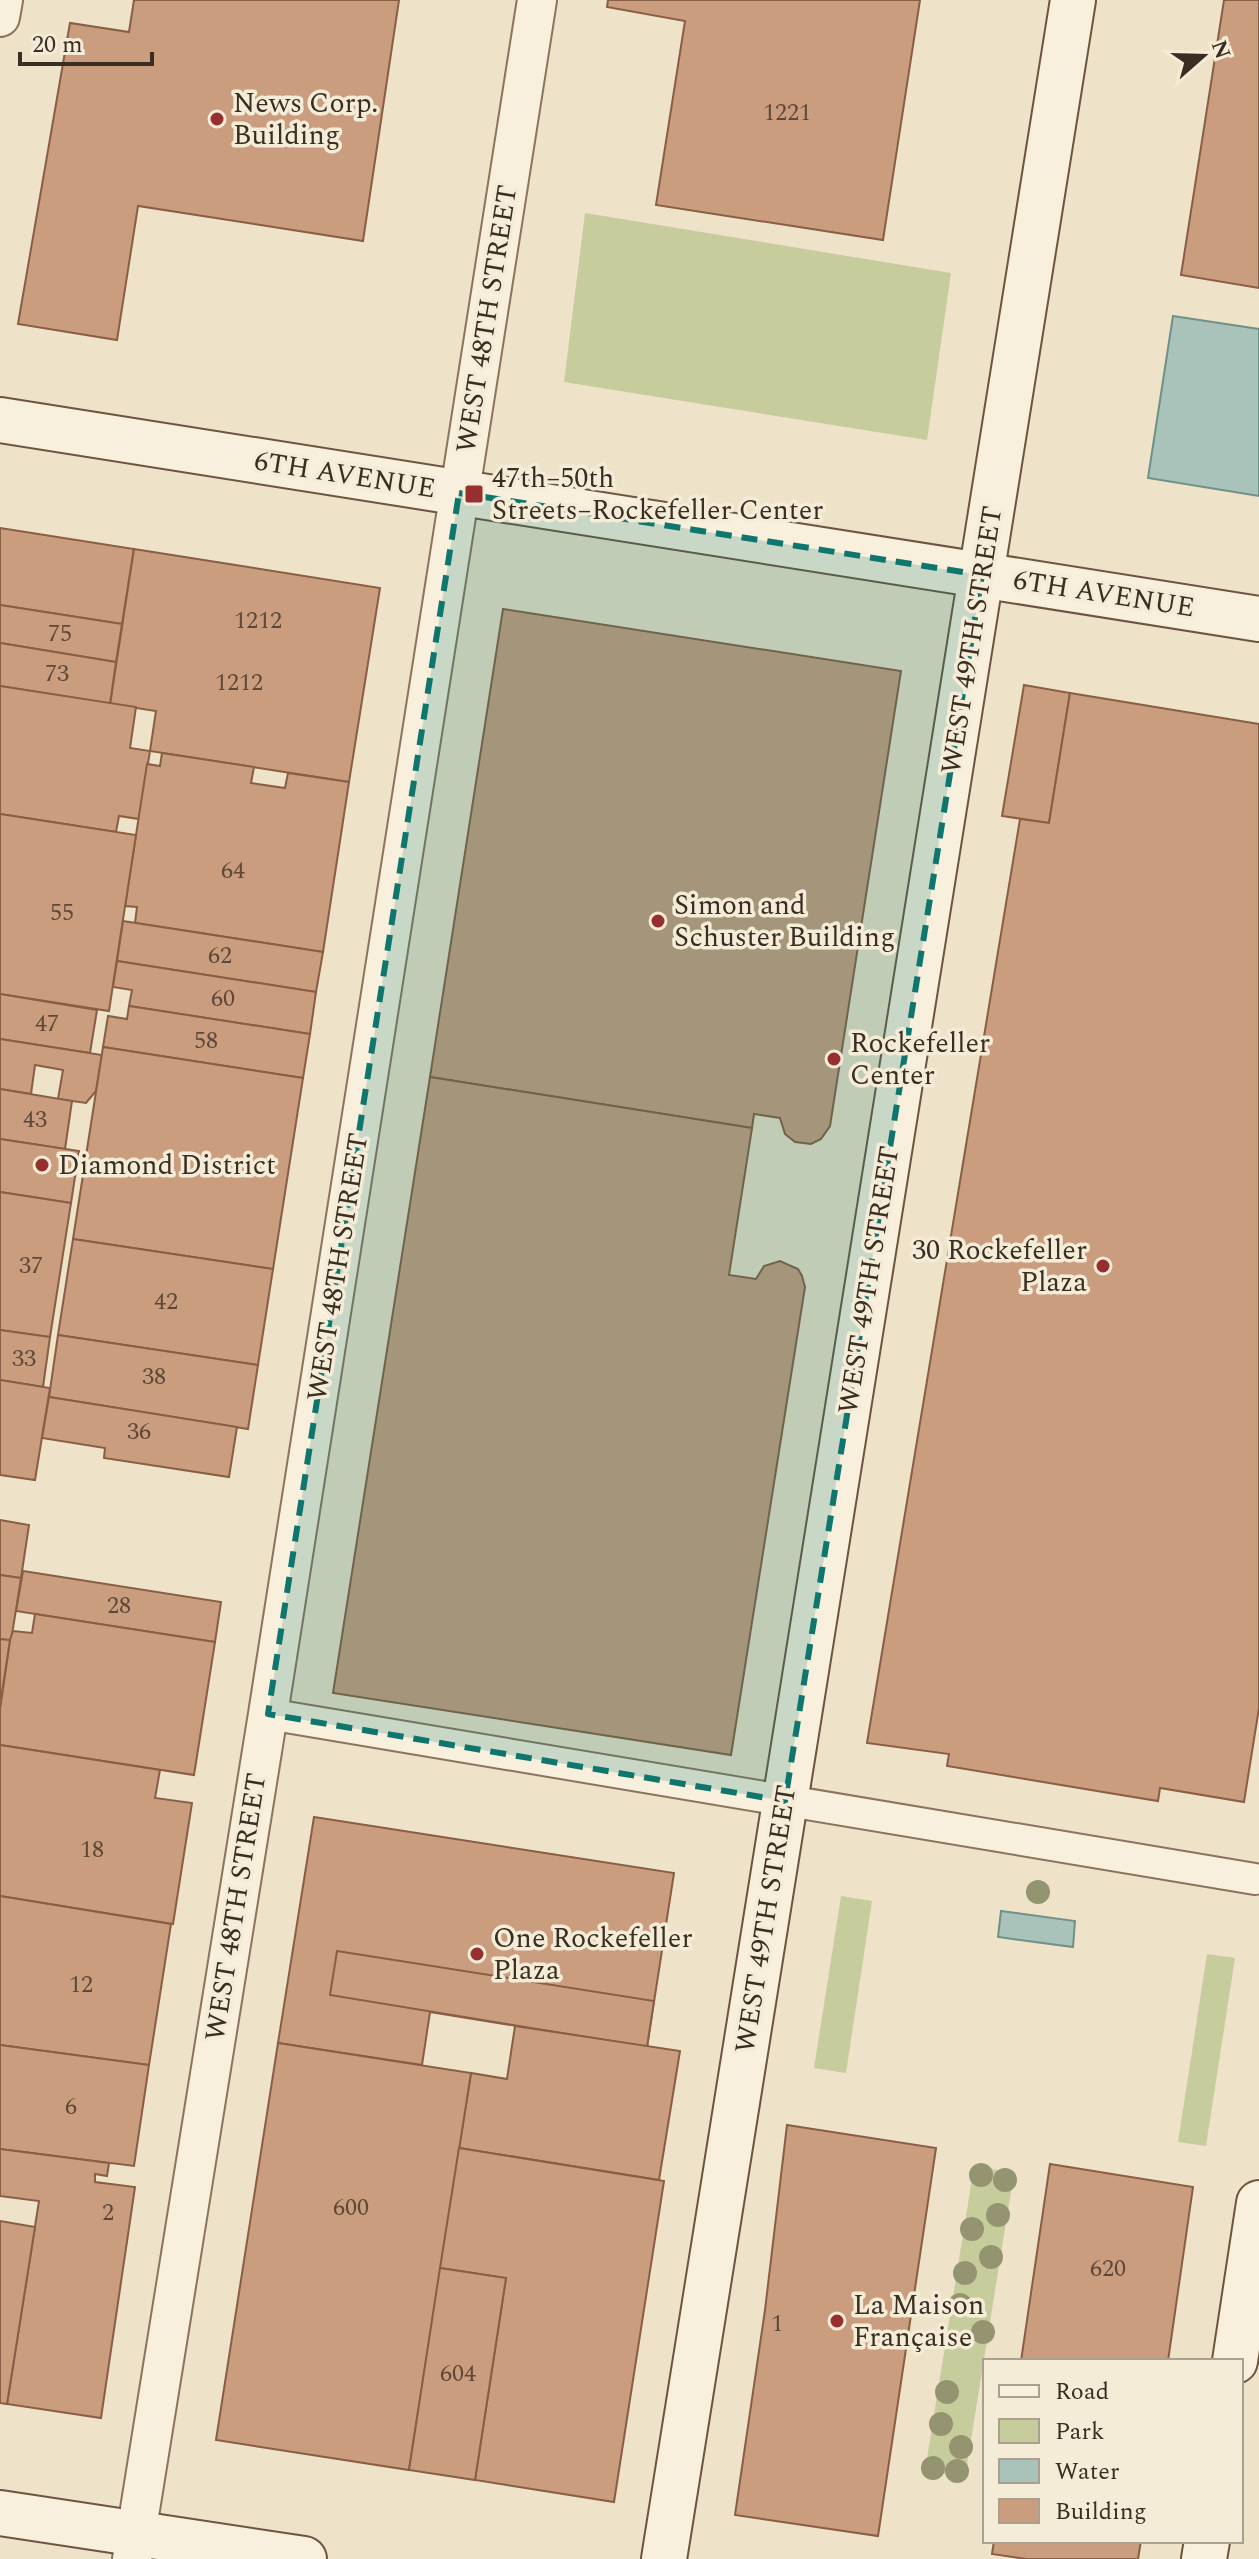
<svg xmlns="http://www.w3.org/2000/svg" width="1259" height="2559" font-family="Spectral,serif">
  <rect width="100%" height="100%" fill="#eee2c8"/>
  <!-- green -->
  <g fill="#c7cc9c">
    <path d="M585,213L951,273L927,440L564,382Z"/>
    <path d="M841,1896L872,1901L846,2073L814,2068Z"/>
    <path d="M1207,1954L1235,1958L1206,2146L1178,2142Z"/>
    <path d="M974,2166L1014,2173L965,2477L925,2471Z"/>
  </g>
  <!-- water -->
  <g fill="#a9c2ba" stroke="#709188" stroke-width="2">
    <path d="M1173,316L1259,329V496L1148,478Z"/>
    <path d="M1001,1911L1075,1921L1073,1947L998,1937Z"/>
  </g>
  <!-- building -->
  <g fill="#cb9d7f" stroke="#885e44" stroke-width="2">
    <path d="M134,0H399L363,241L138,206L117,340L18,324L70,23L129,32Z"/>
    <path d="M608,0H920L883,240L656,205L685,21L607,7Z"/>
    <path d="M1224,0H1259V288L1181,275Z"/>
    <path d="M0,528L134,549L122,624L0,605Z"/>
    <path d="M134,549L380,588L349,782L150,751L156,711L110,704Z"/>
    <path d="M0,605L122,624L116,662L0,643Z"/>
    <path d="M503,609L901,671L830,1126L821,1139L811,1144L795,1142L785,1134L780,1118L754,1114L752,1128L430,1077Z"/>
    <path d="M0,643L116,662L110,704L0,686Z"/>
    <path d="M1024,685L1070,693L1049,823L1002,816Z"/>
    <path d="M0,686L136,707L130,748L150,751L139,819L119,816L116,832L0,814Z"/>
    <path d="M1070,693L1259,724V1708L1244,1802L1160,1788L1158,1801L1115,1794L947,1766L949,1754L867,1743L1020,819L1049,823Z"/>
    <path d="M162,753L254,767L251,783L285,788L288,773L349,782L323,952L135,923L137,907L125,906L147,764L160,766Z"/>
    <path d="M0,814L136,835L109,1011L0,994Z"/>
    <path d="M123,921L323,952L316,992L117,961Z"/>
    <path d="M117,961L316,992L310,1034L129,1006L132,990L113,987Z"/>
    <path d="M0,994L97,1010L90,1053L0,1039Z"/>
    <path d="M129,1006L310,1034L303,1078L103,1047L108,1016L127,1019Z"/>
    <path d="M0,1039L102,1055L96,1091L86,1103L58,1099L63,1070L35,1065L31,1094L0,1089Z"/>
    <path d="M103,1047L303,1078L273,1269L73,1239Z"/>
    <path d="M430,1077L752,1128L729,1275L756,1279L764,1266L780,1261L798,1269L802,1276L805,1287L731,1755L333,1693Z"/>
    <path d="M0,1089L72,1101L65,1149L0,1139Z"/>
    <path d="M0,1139L79,1151L71,1203L0,1192Z"/>
    <path d="M0,1192L71,1203L50,1337L0,1330Z"/>
    <path d="M73,1239L273,1269L258,1365L58,1335Z"/>
    <path d="M0,1330L50,1337L43,1387L0,1380Z"/>
    <path d="M58,1335L258,1365L248,1429L49,1397Z"/>
    <path d="M0,1380L50,1388L35,1480L0,1475Z"/>
    <path d="M49,1397L237,1427L229,1477L104,1458L105,1448L42,1438Z"/>
    <path d="M0,1520L29,1525L21,1578L0,1575Z"/>
    <path d="M23,1571L221,1602L215,1642L16,1611Z"/>
    <path d="M0,1575L21,1578L11,1641L0,1639Z"/>
    <path d="M35,1614L215,1642L194,1775L0,1745V1709L10,1640L13,1631L32,1633Z"/>
    <path d="M0,1639L10,1640L1,1699H0Z"/>
    <path d="M0,1745L160,1770L155,1798L192,1803L173,1924L0,1896Z"/>
    <path d="M314,1817L674,1873L647,2047L430,2012L422,2065L278,2043Z"/>
    <path d="M0,1896L171,1924L149,2065L0,2045Z"/>
    <path d="M337,1951L654,2001L647,2047L330,1995Z"/>
    <path d="M515,2026L680,2051L659,2180L459,2148L471,2073L507,2079Z"/>
    <path d="M278,2043L471,2073L409,2470L216,2440Z"/>
    <path d="M0,2045L149,2065L134,2166L0,2149Z"/>
    <path d="M787,2125L936,2148L878,2536L735,2515L765,2310Z"/>
    <path d="M459,2148L664,2181L614,2502L475,2480L506,2278L440,2268Z"/>
    <path d="M0,2149L109,2163L107,2176L95,2174V2182L135,2187L101,2418L7,2404L39,2201L0,2196Z"/>
    <path d="M1050,2164L1193,2187L1168,2361H1021Z"/>
    <path d="M0,2221L35,2227L7,2404L0,2403Z"/>
    <path d="M440,2268L506,2278L475,2480L409,2470Z"/>
    <path d="M994,2541H1141L1138,2559H1026L992,2554Z"/>
  </g>
  <g fill="none" stroke-linecap="round" stroke-linejoin="round">
    <defs>
      <path id="pedestrian" d="M268,1714L1255,1879"/>
      <g id="minor">
        <path d="M0,17L3,0"/>
        <path d="M132,2559L268,1714L537,0"/>
      </g>
      <g id="secondary">
        <path d="M0,420L1259,619"/>
        <path d="M1235,2361L1259,2203"/>
        <path d="M0,2513L304,2559"/>
        <path d="M664,2559L1073,0"/>
        <path d="M1204,2559L1207,2541"/>
      </g>
    </defs>
    <!-- pedestrian casing -->
    <use href="#pedestrian" stroke="#8a745d" stroke-width="34"/>
    <!-- minor casing -->
    <use href="#minor" stroke="#8a745d" stroke-width="42"/>
    <!-- secondary casing -->
    <use href="#secondary" stroke="#6c5540" stroke-width="48"/>
    <!-- pedestrian -->
    <use href="#pedestrian" stroke="#f8efdc" stroke-width="30"/>
    <!-- minor -->
    <use href="#minor" stroke="#f8efdc" stroke-width="38"/>
    <!-- secondary -->
    <use href="#secondary" stroke="#f8efdc" stroke-width="44"/>
  </g>
  <!-- trees -->
  <g fill="#949570">
    <circle cx="1038" cy="1892" r="12"/>
    <circle cx="981" cy="2175" r="12"/>
    <circle cx="1005" cy="2180" r="12"/>
    <circle cx="998" cy="2215" r="12"/>
    <circle cx="972" cy="2229" r="12"/>
    <circle cx="991" cy="2257" r="12"/>
    <circle cx="965" cy="2273" r="12"/>
    <circle cx="960" cy="2305" r="12"/>
    <circle cx="983" cy="2332" r="12"/>
    <circle cx="947" cy="2392" r="12"/>
    <circle cx="941" cy="2424" r="12"/>
    <circle cx="961" cy="2447" r="12"/>
    <circle cx="933" cy="2468" r="12"/>
    <circle cx="957" cy="2471" r="12"/>
  </g>
  <!-- marked area -->
  <path fill="#0f766e" fill-opacity="0.2" stroke="#0f766e" stroke-width="6" stroke-dasharray="16 10" stroke-linejoin="round" d="M459,493L982,575L785,1801L268,1714Z"/>
  <!-- markers -->
  <g fill="#972f31" stroke="#f5ecd8" stroke-width="3">
    <circle cx="217" cy="119" r="8"/>
    <rect x="464" y="484" width="20" height="20" rx="4"/>
    <circle cx="658" cy="921" r="8"/>
    <circle cx="834" cy="1059" r="8"/>
    <circle cx="42" cy="1165" r="8"/>
    <circle cx="1103" cy="1266" r="8"/>
    <circle cx="477" cy="1954" r="8"/>
    <circle cx="837" cy="2321" r="8"/>
  </g>
  <g text-anchor="middle" dominant-baseline="central" stroke-width="7" stroke-linejoin="round" paint-order="stroke">
    <!-- number labels -->
    <g font-size="24" fill="#5e4938">
      <text x="787" y="113">1221</text>
      <text x="258" y="621">1212</text>
      <text x="60" y="634">75</text>
      <text x="57" y="674">73</text>
      <text x="239" y="683">1212</text>
      <text x="233" y="871">64</text>
      <text x="62" y="913">55</text>
      <text x="220" y="956">62</text>
      <text x="223" y="999">60</text>
      <text x="47" y="1024">47</text>
      <text x="206" y="1041">58</text>
      <text x="35" y="1120">43</text>
      <text x="31" y="1266">37</text>
      <text x="166" y="1302">42</text>
      <text x="24" y="1359">33</text>
      <text x="154" y="1377">38</text>
      <text x="139" y="1432">36</text>
      <text x="119" y="1606">28</text>
      <text x="92" y="1850">18</text>
      <text x="81" y="1985">12</text>
      <text x="71" y="2107">6</text>
      <text x="351" y="2208">600</text>
      <text x="108" y="2213">2</text>
      <text x="1108" y="2269">620</text>
      <text x="777" y="2324">1</text>
      <text x="458" y="2374">604</text>
    </g>
    <!-- poi labels -->
    <g font-size="28" fill="#3a2d21" stroke="#f5ecd8" text-anchor="start">
      <text x="233" y="103">News Corp.<tspan x="233" dy="32">Building</tspan></text>
      <text x="492" y="478">47th–50th<tspan x="492" dy="32">Streets–Rockefeller Center</tspan></text>
      <text x="674" y="905">Simon and<tspan x="674" dy="32">Schuster Building</tspan></text>
      <text x="850" y="1043">Rockefeller<tspan x="850" dy="32">Center</tspan></text>
      <text x="58" y="1165">Diamond District</text>
      <text x="1087" y="1250" text-anchor="end">30 Rockefeller<tspan x="1087" dy="32">Plaza</tspan></text>
      <text x="493" y="1938">One Rockefeller<tspan x="493" dy="32">Plaza</tspan></text>
      <text x="853" y="2305">La Maison<tspan x="853" dy="32">Française</tspan></text>
    </g>
    <!-- street labels -->
    <g font-size="28" fill="#3a2d21" stroke="#f5ecd8">
      <text transform="translate(487 319) rotate(-81)">WEST 48TH STREET</text>
      <text transform="translate(345 475) rotate(9)">6TH AVENUE</text>
      <text transform="translate(1104 594) rotate(9)">6TH AVENUE</text>
      <text transform="translate(972 640) rotate(-81)">WEST 49TH STREET</text>
      <text transform="translate(338 1267) rotate(-81)">WEST 48TH STREET</text>
      <text transform="translate(869 1280) rotate(-81)">WEST 49TH STREET</text>
      <text transform="translate(236 1907) rotate(-81)">WEST 48TH STREET</text>
      <text transform="translate(766 1919) rotate(-81)">WEST 49TH STREET</text>
    </g>
  </g>
  <!-- legend -->
  <rect x="983" y="2359" width="260" height="184" fill="#f5ecd8" stroke="#aaa08f" stroke-width="2"/>
  <rect x="999" y="2385" width="40" height="12" fill="#f8efdc" stroke="#aaa08f" stroke-width="2"/>
  <text x="1055" y="2399" font-size="24" fill="#3a2d21">Road</text>
  <rect x="999" y="2419" width="40" height="24" fill="#c7cc9c" stroke="#aaa08f" stroke-width="2"/>
  <text x="1055" y="2439" font-size="24" fill="#3a2d21">Park</text>
  <rect x="999" y="2459" width="40" height="24" fill="#a9c2ba" stroke="#aaa08f" stroke-width="2"/>
  <text x="1055" y="2479" font-size="24" fill="#3a2d21">Water</text>
  <rect x="999" y="2499" width="40" height="24" fill="#cb9d7f" stroke="#aaa08f" stroke-width="2"/>
  <text x="1055" y="2519" font-size="24" fill="#3a2d21">Building</text>
  <!-- north arrow -->
  <g transform="translate(1203 56) rotate(70)" stroke="#f5ecd8" stroke-width="6" paint-order="stroke">
  <path d="M0-6L14 30L0 20L-14 30Z" fill="#3a2d21"/>
  <text y="-12" font-size="22" font-weight="bold" text-anchor="middle" fill="#3a2d21">N</text>
  </g>
  <!-- scale -->
  <path d="M20 52v12h132v-12" fill="none" stroke="#3a2d21" stroke-width="4"/>
  <text x="32" y="52" font-size="24" fill="#3a2d21" stroke="#f5ecd8" stroke-width="6" paint-order="stroke">20 m</text>
</svg>
